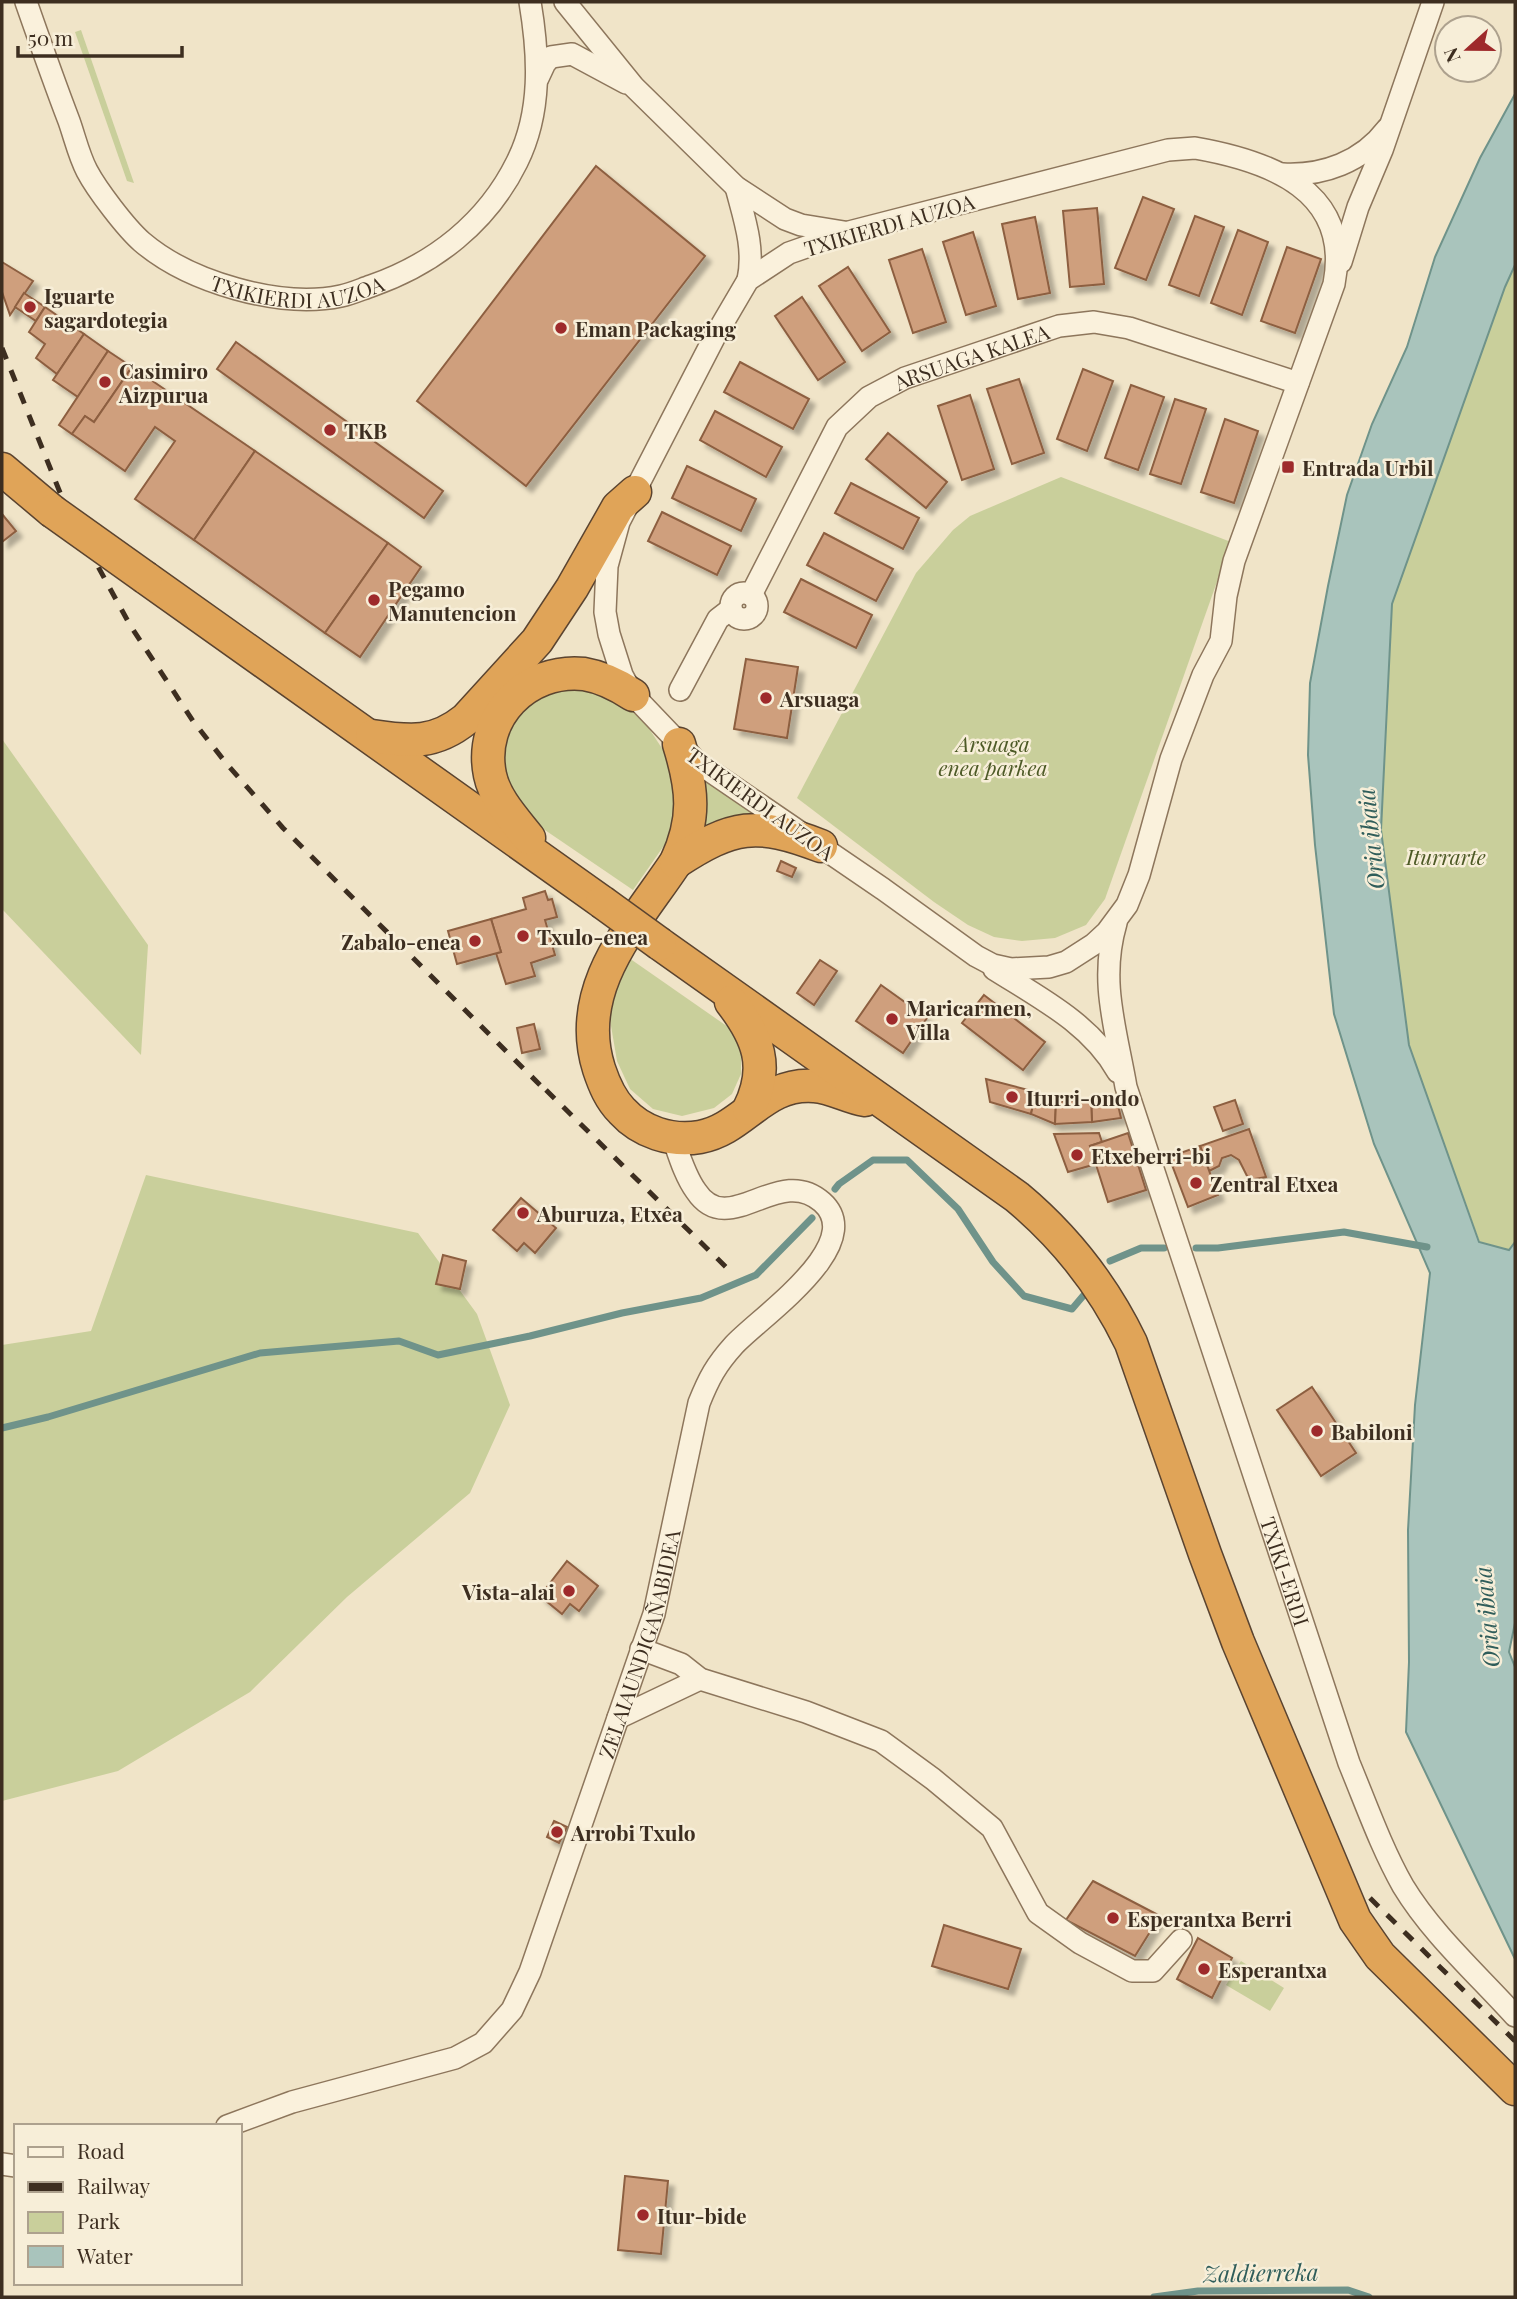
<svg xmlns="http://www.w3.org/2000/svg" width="1517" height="2299" font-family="'Playfair Display',serif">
  <defs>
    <filter id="shadow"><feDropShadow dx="6" dy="6" stdDeviation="2" flood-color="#0004"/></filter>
  </defs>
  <rect width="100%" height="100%" fill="#f0e4c8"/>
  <!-- green -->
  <g fill="#c9cf9b">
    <path d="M81,30L134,183L127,181L75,32Z"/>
    <path d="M1515,265V1242L1509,1250L1480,1243L1409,1045L1381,830L1392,604L1505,287Z"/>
    <path d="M1061,477L1231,542L1105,899L1086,925L1055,938L1022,941L994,937L968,925L934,902L797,798L916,573L953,530L970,516Z"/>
    <path d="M564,686L591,688L617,698L646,724L667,756L678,800L670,837L633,890L539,826L512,793L502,764L503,740L517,713L538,693Z"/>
    <path d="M2,739L148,945L141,1055L2,909Z"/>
    <path d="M699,777L762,820L692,841Z"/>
    <path d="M629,958L731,1029L741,1053V1074L732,1094L714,1108L682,1116L653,1109L630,1089L617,1061L610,1020L615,986Z"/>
    <path d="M146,1175L418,1233L477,1314L510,1405L470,1493L347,1597L250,1692L118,1771L2,1801V1345L91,1331Z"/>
    <path d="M1241,1961L1284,1988L1270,2011L1226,1985Z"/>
  </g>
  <!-- water -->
  <path fill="#a9c4bc" stroke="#6f938a" stroke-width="2" d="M1515,94V265L1505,287L1392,604L1381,830L1409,1045L1479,1242L1509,1250L1515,1242V1623L1509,1652L1515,1667V1959L1406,1732L1409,1662L1408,1530L1415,1405L1430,1273L1374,1144L1334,1014L1315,845L1308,755L1310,683L1328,586L1347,495L1372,424L1407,347L1435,257L1480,158Z"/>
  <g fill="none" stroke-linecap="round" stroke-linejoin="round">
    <!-- stream -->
    <g stroke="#6f938a" stroke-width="7">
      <path d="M835,1189L839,1184L873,1160H907L958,1209L993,1262L1024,1296L1072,1309L1083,1296"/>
      <path d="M1196,1248H1218L1344,1232L1427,1247"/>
      <path d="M1110,1261L1141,1248H1164"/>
      <path d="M2,1428L48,1417L260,1353L399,1341L438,1355L530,1336L622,1313L701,1298L756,1275L812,1218"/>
      <path d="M1154,2297L1198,2291L1348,2290L1369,2297"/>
    </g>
  </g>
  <!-- building -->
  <g fill="#cf9f7d" stroke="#8d5f41" stroke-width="2" filter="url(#shadow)">
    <path d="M596,166L705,256L526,486L417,401Z"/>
    <path d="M1143,197L1174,209L1146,280L1115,268Z"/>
    <path d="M1097,208L1104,284L1070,287L1063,211Z"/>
    <path d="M1195,216L1224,227L1199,296L1169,285Z"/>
    <path d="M1035,217L1050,293L1018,299L1002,224Z"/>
    <path d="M1238,230L1268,242L1242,315L1211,303Z"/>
    <path d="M973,232L996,306L966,315L943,242Z"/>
    <path d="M1287,247L1321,259L1295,333L1261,321Z"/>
    <path d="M922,249L946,322L913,333L889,260Z"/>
    <path d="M2,262L33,281L10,315L2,292Z"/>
    <path d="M848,267L890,332L862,351L819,286Z"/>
    <path d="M24,293L45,307L36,321L15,307Z"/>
    <path d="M802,297L845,362L818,380L775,316Z"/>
    <path d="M45,307L84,334L57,374L36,358L45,344L29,332Z"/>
    <path d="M84,334L108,351L78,397L53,380Z"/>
    <path d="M236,342L443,491L424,518L217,369Z"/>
    <path d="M108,351L132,367L94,422L85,416L72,434L59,425Z"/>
    <path d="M740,362L809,399L793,429L724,392Z"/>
    <path d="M132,367L255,451L194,540L135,499L175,441L155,427L125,471L72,434L85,416L94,422Z"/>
    <path d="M1083,369L1113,381L1087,451L1057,439Z"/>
    <path d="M1019,379L1044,453L1012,464L987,389Z"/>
    <path d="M1131,385L1164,397L1138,470L1105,458Z"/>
    <path d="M970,395L994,469L962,480L938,406Z"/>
    <path d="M1175,399L1206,409L1181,484L1150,474Z"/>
    <path d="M715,411L782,447L766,477L700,440Z"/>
    <path d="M1225,419L1258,431L1234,503L1201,492Z"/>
    <path d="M888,433L947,482L926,508L866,459Z"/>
    <path d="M255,451L388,543L325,633L194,540Z"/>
    <path d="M687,466L756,499L741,531L672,498Z"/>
    <path d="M851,483L919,518L903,549L835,513Z"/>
    <path d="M662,512L731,546L717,575L648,541Z"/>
    <path d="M2,514L16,531L2,542Z"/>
    <path d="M824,533L893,569L876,601L807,565Z"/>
    <path d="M388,543L421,567L360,657L325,633Z"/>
    <path d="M801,579L872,615L856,648L784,612Z"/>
    <path d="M746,659L798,667L787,738L734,729Z"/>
    <path d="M781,861L796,868L792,877L777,871Z"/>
    <path d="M545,891L548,900L552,899L557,917L545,920L555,955L531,963L535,976L506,984L496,953L501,952L491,919L526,909L523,898Z"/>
    <path d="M491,919L501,952L457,964L448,931Z"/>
    <path d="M820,960L837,971L814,1005L797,993Z"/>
    <path d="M881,985L927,1018L903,1053L856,1021Z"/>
    <path d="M984,995L1045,1042L1023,1070L962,1023Z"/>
    <path d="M534,1024L540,1049L522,1053L517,1028Z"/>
    <path d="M986,1079L1036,1092L1031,1114L990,1102Z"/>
    <path d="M1036,1092L1056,1102L1055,1124L1031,1114Z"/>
    <path d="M1116,1096L1121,1118L1092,1122L1091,1099Z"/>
    <path d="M1091,1099L1092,1122L1055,1124L1056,1102Z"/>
    <path d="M1235,1100L1243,1124L1223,1131L1214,1107Z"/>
    <path d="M1249,1129L1266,1177L1249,1180L1239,1160L1231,1155L1222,1158L1219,1166L1209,1171L1200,1146Z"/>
    <path d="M1099,1133L1102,1142L1090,1146L1096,1164L1068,1172L1054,1134Z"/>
    <path d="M1128,1133L1146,1190L1108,1202L1090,1146Z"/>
    <path d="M1200,1146L1218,1195L1188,1207L1169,1157Z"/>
    <path d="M521,1198L556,1228L535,1253L524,1243L517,1251L493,1230Z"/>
    <path d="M443,1255L466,1261L460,1289L436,1284Z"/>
    <path d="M1312,1387L1356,1453L1321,1476L1277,1410Z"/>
    <path d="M567,1561L598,1586L579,1611L570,1604L562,1614L540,1596Z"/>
    <path d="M554,1821L567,1827L559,1843L547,1837Z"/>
    <path d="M1093,1881L1160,1916L1135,1956L1066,1920Z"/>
    <path d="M944,1925L1021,1949L1008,1989L932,1966Z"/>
    <path d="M1198,1938L1232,1958L1212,1998L1177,1979Z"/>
    <path d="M625,2176L668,2181L661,2254L618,2250Z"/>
  </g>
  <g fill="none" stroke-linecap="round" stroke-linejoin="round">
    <defs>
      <g id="minor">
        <path id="s1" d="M26,2C40,42 54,82 69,121C75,138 79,156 87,171C97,190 126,228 142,242C189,282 280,309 341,296C351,294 362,289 371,286C434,264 487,223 517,162C542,112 539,56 530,2"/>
        <path d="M565,2L634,87L736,187L785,219L801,225L844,232"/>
        <path d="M538,78L545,63L551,57L572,54L626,83"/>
        <path d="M1195,148C1270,161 1352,191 1334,284L1234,561L1226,596L1221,641L1203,675L1171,759L1139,875L1127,905L1107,932L1094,944L1066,962L1049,967L1011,969L993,965L976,956L883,889L697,762L633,695L622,675L609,634L605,612L607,566L619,522L714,338L748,280L789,253L849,232L1168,150Z"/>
        <path d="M1283,174C1323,176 1362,162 1387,129"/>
        <path d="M736,187C744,218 755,248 748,280"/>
        <path d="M1341,262L1358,207L1382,150L1433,2"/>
        <circle cx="744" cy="606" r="13"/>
        <path id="s2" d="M751,595L837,427L869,397L905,378L1059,326L1094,322L1129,328L1298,383"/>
        <path d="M680,690L718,619L731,609"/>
        <path id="s3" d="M1116,923C1099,981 1116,1029 1126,1087L1349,1763C1366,1804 1381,1847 1403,1886C1432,1934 1477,1974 1515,2016"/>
        <path d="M994,969C1040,998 1091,1024 1118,1072"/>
        <path d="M641,1649L681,1664L700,1679L806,1712L881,1741L933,1779L992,1828L1038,1913L1080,1943L1132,1971H1153L1181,1940"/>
        <path d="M618,1718L700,1679"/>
        <path id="s4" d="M227,2126L292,2102L455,2058L483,2043L512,2010L530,1972L654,1614L699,1403C709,1378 716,1365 734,1345C760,1317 869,1244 822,1202C778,1163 729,1241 696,1191C685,1176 679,1155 673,1138"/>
        <path d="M2,2164L16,2166"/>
      </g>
      <g id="highway">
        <path d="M2,469L52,511"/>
        <path d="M146,578L602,902"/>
        <path d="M372,736C411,742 435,744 466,719L537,641L572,588L618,507L635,492"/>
        <path d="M679,744C693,789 696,819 676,862C634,925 573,988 599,1069C604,1084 610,1099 622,1111C641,1132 671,1142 700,1137C744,1129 763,1082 814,1086C832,1087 847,1097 865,1100"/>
        <path d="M529,838C514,819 495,799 490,775C478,717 527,668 584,674C602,677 618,685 633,695"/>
        <path d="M676,862C733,825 756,821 821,846"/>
        <path d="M660,944L1017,1197C1066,1238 1103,1285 1131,1343L1205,1554L1238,1642L1355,1920L1380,1956L1515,2089"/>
        <path d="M731,1002C758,1037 770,1067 749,1109"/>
      </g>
    </defs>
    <!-- minor casing -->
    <use href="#minor" stroke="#8d765c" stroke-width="24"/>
    <!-- highway casing -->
    <use href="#highway" stroke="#5b4430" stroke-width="35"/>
    <!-- minor -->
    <use href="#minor" stroke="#faf1dc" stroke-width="21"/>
    <!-- highway -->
    <use href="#highway" stroke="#e0a458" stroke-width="32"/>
    <!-- rail -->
    <g stroke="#3d2e20" stroke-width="5" stroke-dasharray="12 12" stroke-linecap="butt">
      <path d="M2,348L67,510L130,625L193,721L226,763L283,828L540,1085"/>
      <path d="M546,1090L734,1275"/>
      <path d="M1370,1898L1515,2041"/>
    </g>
    <defs>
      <g id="highway-bridge">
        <path d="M52,511L146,578"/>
        <path d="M602,902L660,944"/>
      </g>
    </defs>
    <!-- highway-bridge casing -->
    <use href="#highway-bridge" stroke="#5b4430" stroke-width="35" stroke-linecap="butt"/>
    <!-- highway-bridge -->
    <use href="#highway-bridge" stroke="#e0a458" stroke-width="32"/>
  </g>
  <!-- markers -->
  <g fill="#9e2a2b" stroke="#f7eed8" stroke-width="2.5">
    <circle cx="30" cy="307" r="7"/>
    <circle cx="561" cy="328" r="7"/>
    <circle cx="105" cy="382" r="7"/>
    <circle cx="330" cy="430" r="7"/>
    <rect x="1281" y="460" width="14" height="14" rx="3.5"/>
    <circle cx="374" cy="600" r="7"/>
    <circle cx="766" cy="698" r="7"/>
    <circle cx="523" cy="936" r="7"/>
    <circle cx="475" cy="941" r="7"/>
    <circle cx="892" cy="1019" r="7"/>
    <circle cx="1012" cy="1097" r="7"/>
    <circle cx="1077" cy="1155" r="7"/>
    <circle cx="1196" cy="1183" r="7"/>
    <circle cx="523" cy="1213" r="7"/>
    <circle cx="1317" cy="1431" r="7"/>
    <circle cx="569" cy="1591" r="7"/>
    <circle cx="557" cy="1832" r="7"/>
    <circle cx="1113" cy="1918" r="7"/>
    <circle cx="1204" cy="1969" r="7"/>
    <circle cx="643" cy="2215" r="7"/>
  </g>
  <g text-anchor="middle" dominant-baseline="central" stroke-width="5" stroke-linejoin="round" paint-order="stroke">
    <!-- street labels -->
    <g font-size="21" fill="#3d2e20" stroke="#f7eed8">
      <text transform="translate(889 224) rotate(-16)">TXIKIERDI AUZOA</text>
      <text stroke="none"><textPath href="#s1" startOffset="438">TXIKIERDI AUZOA</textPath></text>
      <text stroke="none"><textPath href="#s2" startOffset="343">ARSUAGA KALEA</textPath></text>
      <text transform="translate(761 803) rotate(36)">TXIKIERDI AUZOA</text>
      <text stroke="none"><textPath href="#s3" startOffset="676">TXIKI-ERDI</textPath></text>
      <text stroke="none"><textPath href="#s4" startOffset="702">ZELAIAUNDIGAÑABIDEA</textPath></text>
    </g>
    <!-- poi labels -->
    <g font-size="21" font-weight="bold" fill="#3d2e20" stroke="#f7eed8" text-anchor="start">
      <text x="44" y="295">Iguarte<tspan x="44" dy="24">sagardotegia</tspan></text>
      <text x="575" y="328">Eman Packaging</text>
      <text x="119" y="370">Casimiro<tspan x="119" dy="24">Aizpurua</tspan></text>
      <text x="344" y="430">TKB</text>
      <text x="1302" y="467">Entrada Urbil</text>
      <text x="388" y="588">Pegamo<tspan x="388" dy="24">Manutencion</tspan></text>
      <text x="780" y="698">Arsuaga</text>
      <text x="537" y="936">Txulo-enea</text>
      <text x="461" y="941" text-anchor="end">Zabalo-enea</text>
      <text x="906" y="1007">Maricarmen,<tspan x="906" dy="24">Villa</tspan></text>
      <text x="1026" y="1097">Iturri-ondo</text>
      <text x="1091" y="1155">Etxeberri-bi</text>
      <text x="1210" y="1183">Zentral Etxea</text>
      <text x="537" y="1213">Aburuza, Etxea</text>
      <text x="1331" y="1431">Babiloni</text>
      <text x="555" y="1591" text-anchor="end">Vista-alai</text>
      <text x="571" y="1832">Arrobi Txulo</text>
      <text x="1127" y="1918">Esperantxa Berri</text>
      <text x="1218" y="1969">Esperantxa</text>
      <text x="657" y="2215">Itur-bide</text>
    </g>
    <!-- park labels -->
    <g font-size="21" font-style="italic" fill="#4d5a26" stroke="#f7eed8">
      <text x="993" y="743">Arsuaga<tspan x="993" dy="24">enea parkea</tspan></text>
      <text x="1446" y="856">Iturrarte</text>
    </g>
    <!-- water labels -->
    <g font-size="23" font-style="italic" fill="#2f5d5a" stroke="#f7eed8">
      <text transform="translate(1370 839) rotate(-96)">Oria ibaia</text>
      <text transform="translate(1486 1617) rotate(-95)">Oria ibaia</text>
      <text transform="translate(1261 2272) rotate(-1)">Zaldierreka</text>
    </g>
  </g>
  <!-- border -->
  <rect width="1517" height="2299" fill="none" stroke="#3d2e20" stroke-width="7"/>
  <!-- legend -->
  <rect x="14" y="2124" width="228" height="161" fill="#f7eed8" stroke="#ada18e" stroke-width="2"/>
  <rect x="28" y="2147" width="35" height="10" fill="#faf1dc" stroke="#ada18e" stroke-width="2"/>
  <text x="77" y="2159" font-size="21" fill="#3d2e20">Road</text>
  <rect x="28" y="2182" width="35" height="10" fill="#3d2e20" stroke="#ada18e" stroke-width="2"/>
  <text x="77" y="2194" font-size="21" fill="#3d2e20">Railway</text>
  <rect x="28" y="2212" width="35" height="21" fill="#c9cf9b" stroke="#ada18e" stroke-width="2"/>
  <text x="77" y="2229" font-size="21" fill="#3d2e20">Park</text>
  <rect x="28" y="2246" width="35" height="21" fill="#a9c4bc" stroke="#ada18e" stroke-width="2"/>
  <text x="77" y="2264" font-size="21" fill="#3d2e20">Water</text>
  <!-- north arrow -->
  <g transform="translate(1468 49) rotate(249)"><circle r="33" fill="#f7eed8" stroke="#ada18e" stroke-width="2"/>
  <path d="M0-5L12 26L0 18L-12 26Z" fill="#9e2a2b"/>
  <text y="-10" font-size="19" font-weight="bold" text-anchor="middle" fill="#3d2e20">N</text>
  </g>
  <!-- scale -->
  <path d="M18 46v10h164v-10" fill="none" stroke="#3d2e20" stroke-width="3.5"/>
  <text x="28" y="46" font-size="21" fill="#3d2e20" stroke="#f7eed8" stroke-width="5" paint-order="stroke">50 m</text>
</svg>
